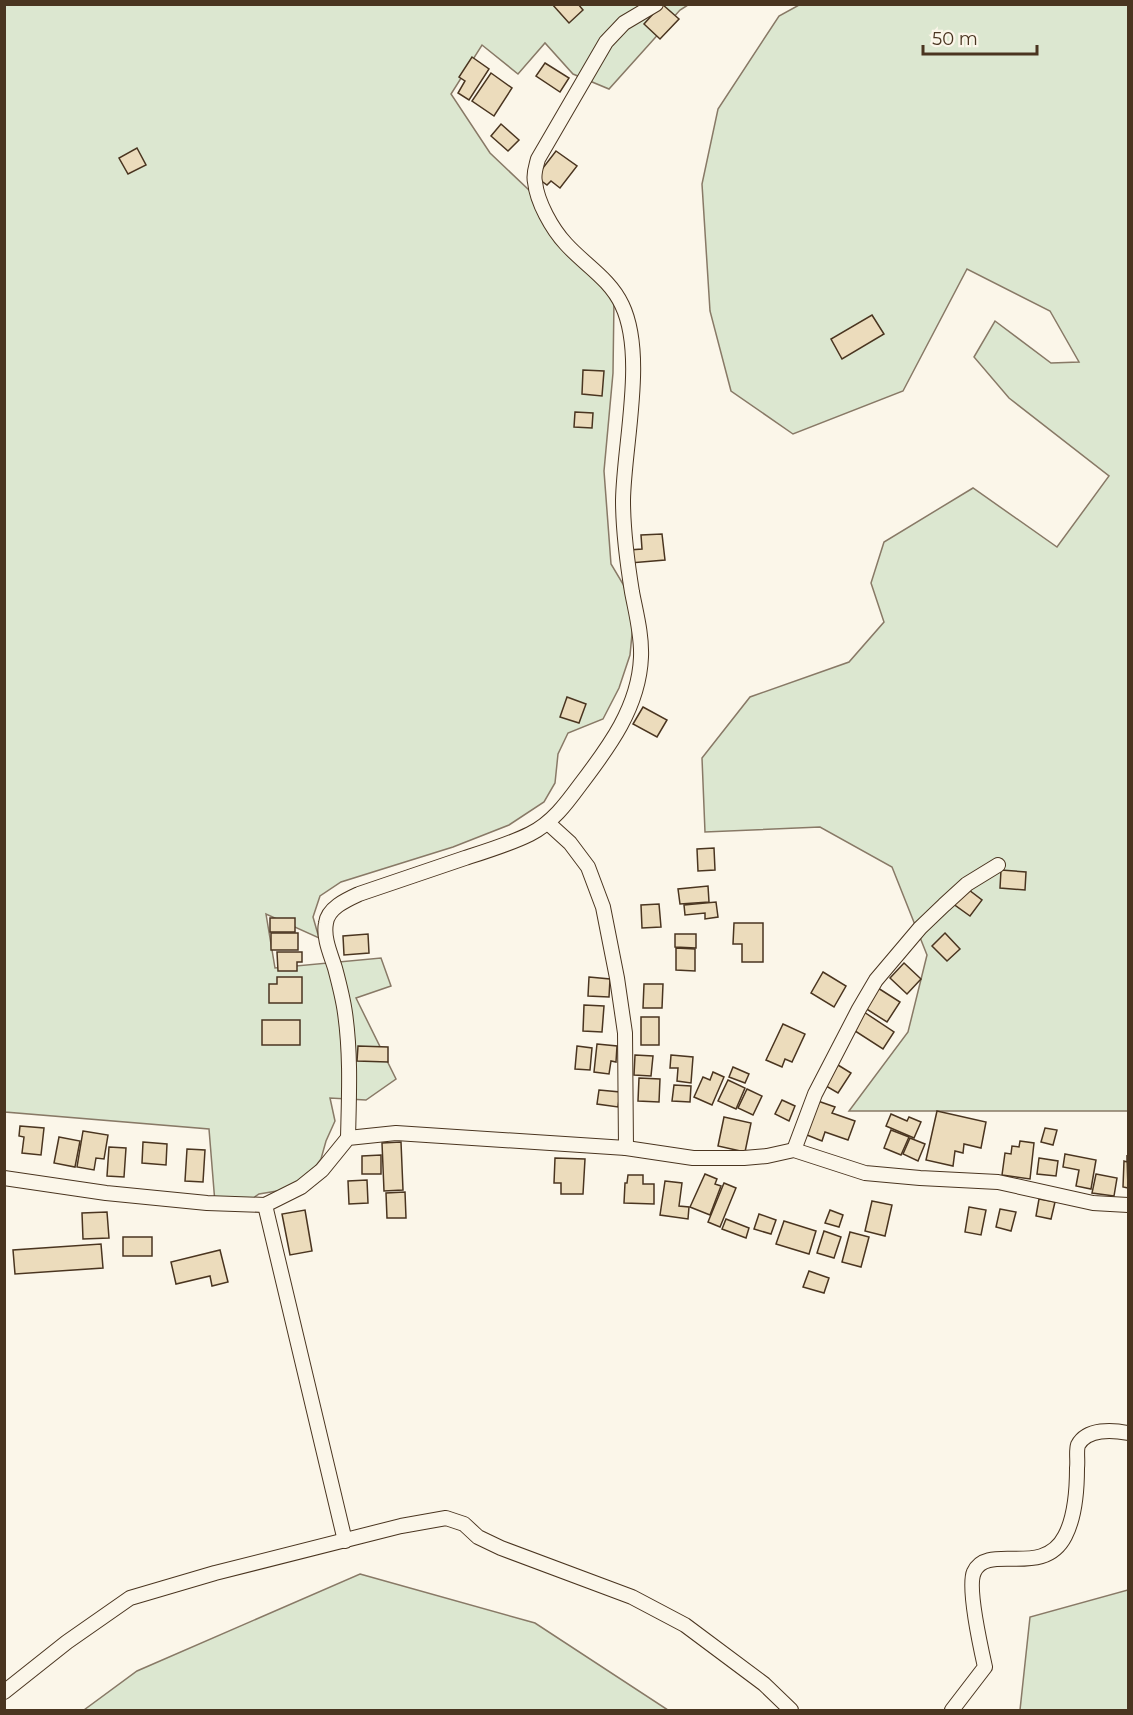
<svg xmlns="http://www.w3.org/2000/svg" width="1133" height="1715" font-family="Montserrat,sans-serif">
  <rect width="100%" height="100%" fill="#fbf6e9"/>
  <!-- green -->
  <g fill="#dce7d0" stroke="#887966" stroke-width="1.5">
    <path d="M4,5H688L680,10L609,89L573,74L545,43L518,74L482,45L451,94L490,153L530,191L614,300L613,373L604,471L611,564L623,584L634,613L630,655L619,688L603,719L568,733L558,754L555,783L544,802L509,825L453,847L341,882L320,896L313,917L319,938L266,914L275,968L381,958L391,986L356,998L396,1079L366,1100L330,1098L335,1121L326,1141L321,1159L312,1171L289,1189L259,1194L246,1203H215L209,1129L5,1112Z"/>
    <path d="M799,5H1128V1111H849L908,1032L927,955L892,867L820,827L705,832L702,758L750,697L849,662L884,622L871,583L884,542L973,488L1057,547L1109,476L1009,398L974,357L995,321L1051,363L1079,362L1050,311L967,269L903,391L793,434L731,391L710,311L702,184L718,109L779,16Z"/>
    <path d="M1128,1498V1710H1020L1030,1617L1128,1590Z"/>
    <path d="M360,1574L535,1623L668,1710H84L137,1671Z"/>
  </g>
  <!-- building -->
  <g fill="#ecdcbc" stroke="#4a3520" stroke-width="1.5">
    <path d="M552,4H578L583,10L569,23Z"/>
    <path d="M662,4L679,19L660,39L644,24Z"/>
    <path d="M472,57L489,69L469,100L458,93L465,81L459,77Z"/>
    <path d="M545,63L569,78L560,92L536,76Z"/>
    <path d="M491,73L512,88L494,116L472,101Z"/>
    <path d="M501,124L519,140L508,151L491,136Z"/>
    <path d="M137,148L146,165L128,174L119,158Z"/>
    <path d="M556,151L577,166L560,188L551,181L547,185L536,177Z"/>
    <path d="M872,315L884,334L842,359L831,339Z"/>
    <path d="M583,370L604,371L602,396L582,394Z"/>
    <path d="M575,412L593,413L592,428L574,427Z"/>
    <path d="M662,534L665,560L630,563L629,550L642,549L641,535Z"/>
    <path d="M567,697L586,704L579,723L560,717Z"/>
    <path d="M643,707L667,720L657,737L633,724Z"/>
    <path d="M714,848L715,870L698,871L697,849Z"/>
    <path d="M1001,870L1026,872L1025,890L1000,888Z"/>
    <path d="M708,886L709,902L680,904L678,889Z"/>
    <path d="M965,887L982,900L970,916L952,903Z"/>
    <path d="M716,902L718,917L705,919V913L685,915L684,905Z"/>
    <path d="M659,904L661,927L642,928L641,905Z"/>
    <rect x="270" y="918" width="25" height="14"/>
    <path d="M734,923H763V962H742V944H733Z"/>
    <rect x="271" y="933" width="27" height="17"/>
    <path d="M945,933L960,949L947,961L932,946Z"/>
    <path d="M368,934L369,953L344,955L343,936Z"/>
    <path d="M675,934H696V948L675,947Z"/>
    <path d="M676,948L695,949V971L676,970Z"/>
    <path d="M277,952H302V962H297V971H278Z"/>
    <path d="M904,963L921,979L907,994L890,978Z"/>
    <path d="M823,972L846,986L834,1007L811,993Z"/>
    <path d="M277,977H302V1003H269V984H277Z"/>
    <path d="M589,977L610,979L609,997L588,996Z"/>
    <path d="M644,984H663L662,1008H643Z"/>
    <path d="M878,988L900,1002L887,1022L865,1008Z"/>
    <path d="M584,1005L604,1006L602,1032L583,1031Z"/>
    <path d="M864,1012L894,1032L883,1049L852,1029Z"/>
    <rect x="641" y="1017" width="18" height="28"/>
    <rect x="262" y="1020" width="38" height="25"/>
    <path d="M783,1024L805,1034L792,1062L785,1059L782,1067L766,1060Z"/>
    <path d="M597,1044L617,1046L616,1062L611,1061L609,1074L594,1072Z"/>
    <path d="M358,1046L388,1047V1062L357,1061Z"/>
    <path d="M577,1046L592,1048L590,1070L575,1069Z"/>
    <path d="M635,1055L653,1056L651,1076L634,1075Z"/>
    <path d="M671,1055L693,1057L691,1083L677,1081L678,1068H670Z"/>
    <path d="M838,1065L851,1073L838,1093L826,1086Z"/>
    <path d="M733,1067L749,1074L745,1083L729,1077Z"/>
    <path d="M713,1072L724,1077L712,1105L694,1097L703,1077L710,1080Z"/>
    <path d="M639,1078L660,1079L659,1102L638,1101Z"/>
    <path d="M728,1080L745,1088L736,1109L718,1101Z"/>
    <path d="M674,1085L691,1086L690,1102L672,1101Z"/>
    <path d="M747,1089L762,1096L753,1115L738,1108Z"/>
    <path d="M599,1090L620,1092L618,1107L597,1104Z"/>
    <path d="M782,1100L795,1106L789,1121L775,1114Z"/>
    <path d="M815,1100L835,1107L832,1113L855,1121L848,1140L825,1132L822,1141L802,1133Z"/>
    <path d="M937,1111L986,1122L981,1148L964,1144L963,1153L955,1151L953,1166L926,1160Z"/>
    <path d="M891,1114L907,1121L909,1117L921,1122L914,1138L886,1126Z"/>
    <path d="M724,1117L751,1123L745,1152L718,1146Z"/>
    <path d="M20,1126L44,1128L41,1155L22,1153L24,1137L19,1136Z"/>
    <path d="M1045,1128L1057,1130L1053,1145L1041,1142Z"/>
    <path d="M891,1130L909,1137L901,1155L884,1148Z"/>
    <path d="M83,1131L108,1135L104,1159L96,1158L94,1170L77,1167Z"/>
    <path d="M59,1137L80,1141L75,1167L54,1163Z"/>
    <path d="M910,1138L925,1144L918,1161L903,1154Z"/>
    <path d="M1020,1141L1034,1143L1030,1179L1002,1175L1005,1153L1011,1154L1012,1146L1019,1147Z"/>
    <path d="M143,1142L167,1144L166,1165L142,1163Z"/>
    <path d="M401,1142L403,1190L384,1191L382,1143Z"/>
    <path d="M109,1147L126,1148L124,1177L107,1176Z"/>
    <path d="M187,1149L205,1150L203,1182L185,1181Z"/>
    <path d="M1065,1154L1096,1160L1091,1189L1076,1186L1079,1170L1063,1167Z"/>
    <path d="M381,1155V1174H362V1156Z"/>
    <path d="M1127,1155L1128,1188L1123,1187L1124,1161L1127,1162Z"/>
    <path d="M555,1158L585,1159L583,1194H561V1183H554Z"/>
    <path d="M1039,1158L1058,1161L1056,1176L1037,1174Z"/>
    <path d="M705,1174L717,1179L715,1184L721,1186L710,1215L690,1207Z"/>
    <path d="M1096,1174L1117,1178L1114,1196L1092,1193Z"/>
    <path d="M628,1175H643V1184H654V1204L624,1203L625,1183H627Z"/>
    <path d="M367,1180L368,1203L349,1204L348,1181Z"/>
    <path d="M665,1181L682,1183L679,1206L689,1207L688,1219L660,1215Z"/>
    <path d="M724,1183L736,1188L720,1227L708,1222Z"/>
    <path d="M405,1192L406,1218H387L386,1193Z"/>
    <path d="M1039,1199L1055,1202L1051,1219L1036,1216Z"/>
    <path d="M872,1201L892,1205L885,1236L865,1231Z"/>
    <path d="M969,1207L986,1210L981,1235L965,1232Z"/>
    <path d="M1000,1209L1016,1212L1011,1231L996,1227Z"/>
    <path d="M305,1210L312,1251L290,1255L282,1214Z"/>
    <path d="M830,1210L843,1215L839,1227L825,1223Z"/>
    <path d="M107,1212L109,1238L83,1239L82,1213Z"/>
    <path d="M759,1214L776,1220L771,1234L754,1229Z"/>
    <path d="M726,1219L749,1228L746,1238L722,1229Z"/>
    <path d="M784,1221L816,1231L809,1254L776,1244Z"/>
    <path d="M824,1231L841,1237L834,1258L817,1253Z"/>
    <path d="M850,1232L869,1237L861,1267L842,1262Z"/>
    <rect x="123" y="1237" width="29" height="19"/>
    <path d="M101,1244L103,1268L15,1274L13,1250Z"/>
    <path d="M220,1250L228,1282L212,1286L210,1276L176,1284L171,1262Z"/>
    <path d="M809,1271L829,1278L824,1293L803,1287Z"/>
  </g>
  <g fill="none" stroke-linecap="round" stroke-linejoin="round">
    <defs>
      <g id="minor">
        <path d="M548,823L570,843L588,867L603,907L617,978L625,1033L626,1148"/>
        <path d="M348,1138C349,1096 351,1055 345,1013C343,998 339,983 335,968C331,955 323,938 326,923C328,908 346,900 359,894C394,882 430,870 465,858C487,851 510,844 530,834C552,823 566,804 580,785C609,747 639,707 641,657C642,635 636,613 632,592C627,561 623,531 623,500C624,444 646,355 622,305C610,279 585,265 566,244C552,229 537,202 535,182C533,174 536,167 538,159L606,42L624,23L656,4"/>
        <path d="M794,1150L815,1094L859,1009L876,980L920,928L944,905L967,884L998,865"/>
        <path d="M4,1178L106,1193L207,1203L265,1205L301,1187L322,1170L348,1138L396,1133L626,1148L693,1158H744L767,1156L794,1150L865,1173L920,1178L998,1182L1093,1203L1128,1205"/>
        <path d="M265,1205L345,1541"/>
        <path d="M4,1692L67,1642L130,1598L215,1573L401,1526L446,1518L464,1524L478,1537L501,1548L632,1597L685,1625L764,1684L791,1710"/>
        <path d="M952,1710L985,1667C981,1649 967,1587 974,1572C987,1542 1043,1579 1065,1536C1075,1517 1077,1489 1077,1468C1078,1461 1076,1451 1078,1445C1087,1428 1113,1430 1128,1433"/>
      </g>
    </defs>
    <!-- minor casing -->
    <use href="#minor" stroke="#4a3520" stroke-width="16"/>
    <!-- minor -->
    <use href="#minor" stroke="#fbf6e9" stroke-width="14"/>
  </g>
  <!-- border -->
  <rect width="1133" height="1715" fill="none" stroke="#4a3520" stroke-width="12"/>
  <!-- scale -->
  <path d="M923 45v9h114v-9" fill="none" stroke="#4a3520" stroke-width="3"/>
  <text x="932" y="45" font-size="18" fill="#4a3520" stroke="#fbf6e9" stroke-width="4.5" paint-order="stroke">50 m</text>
</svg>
